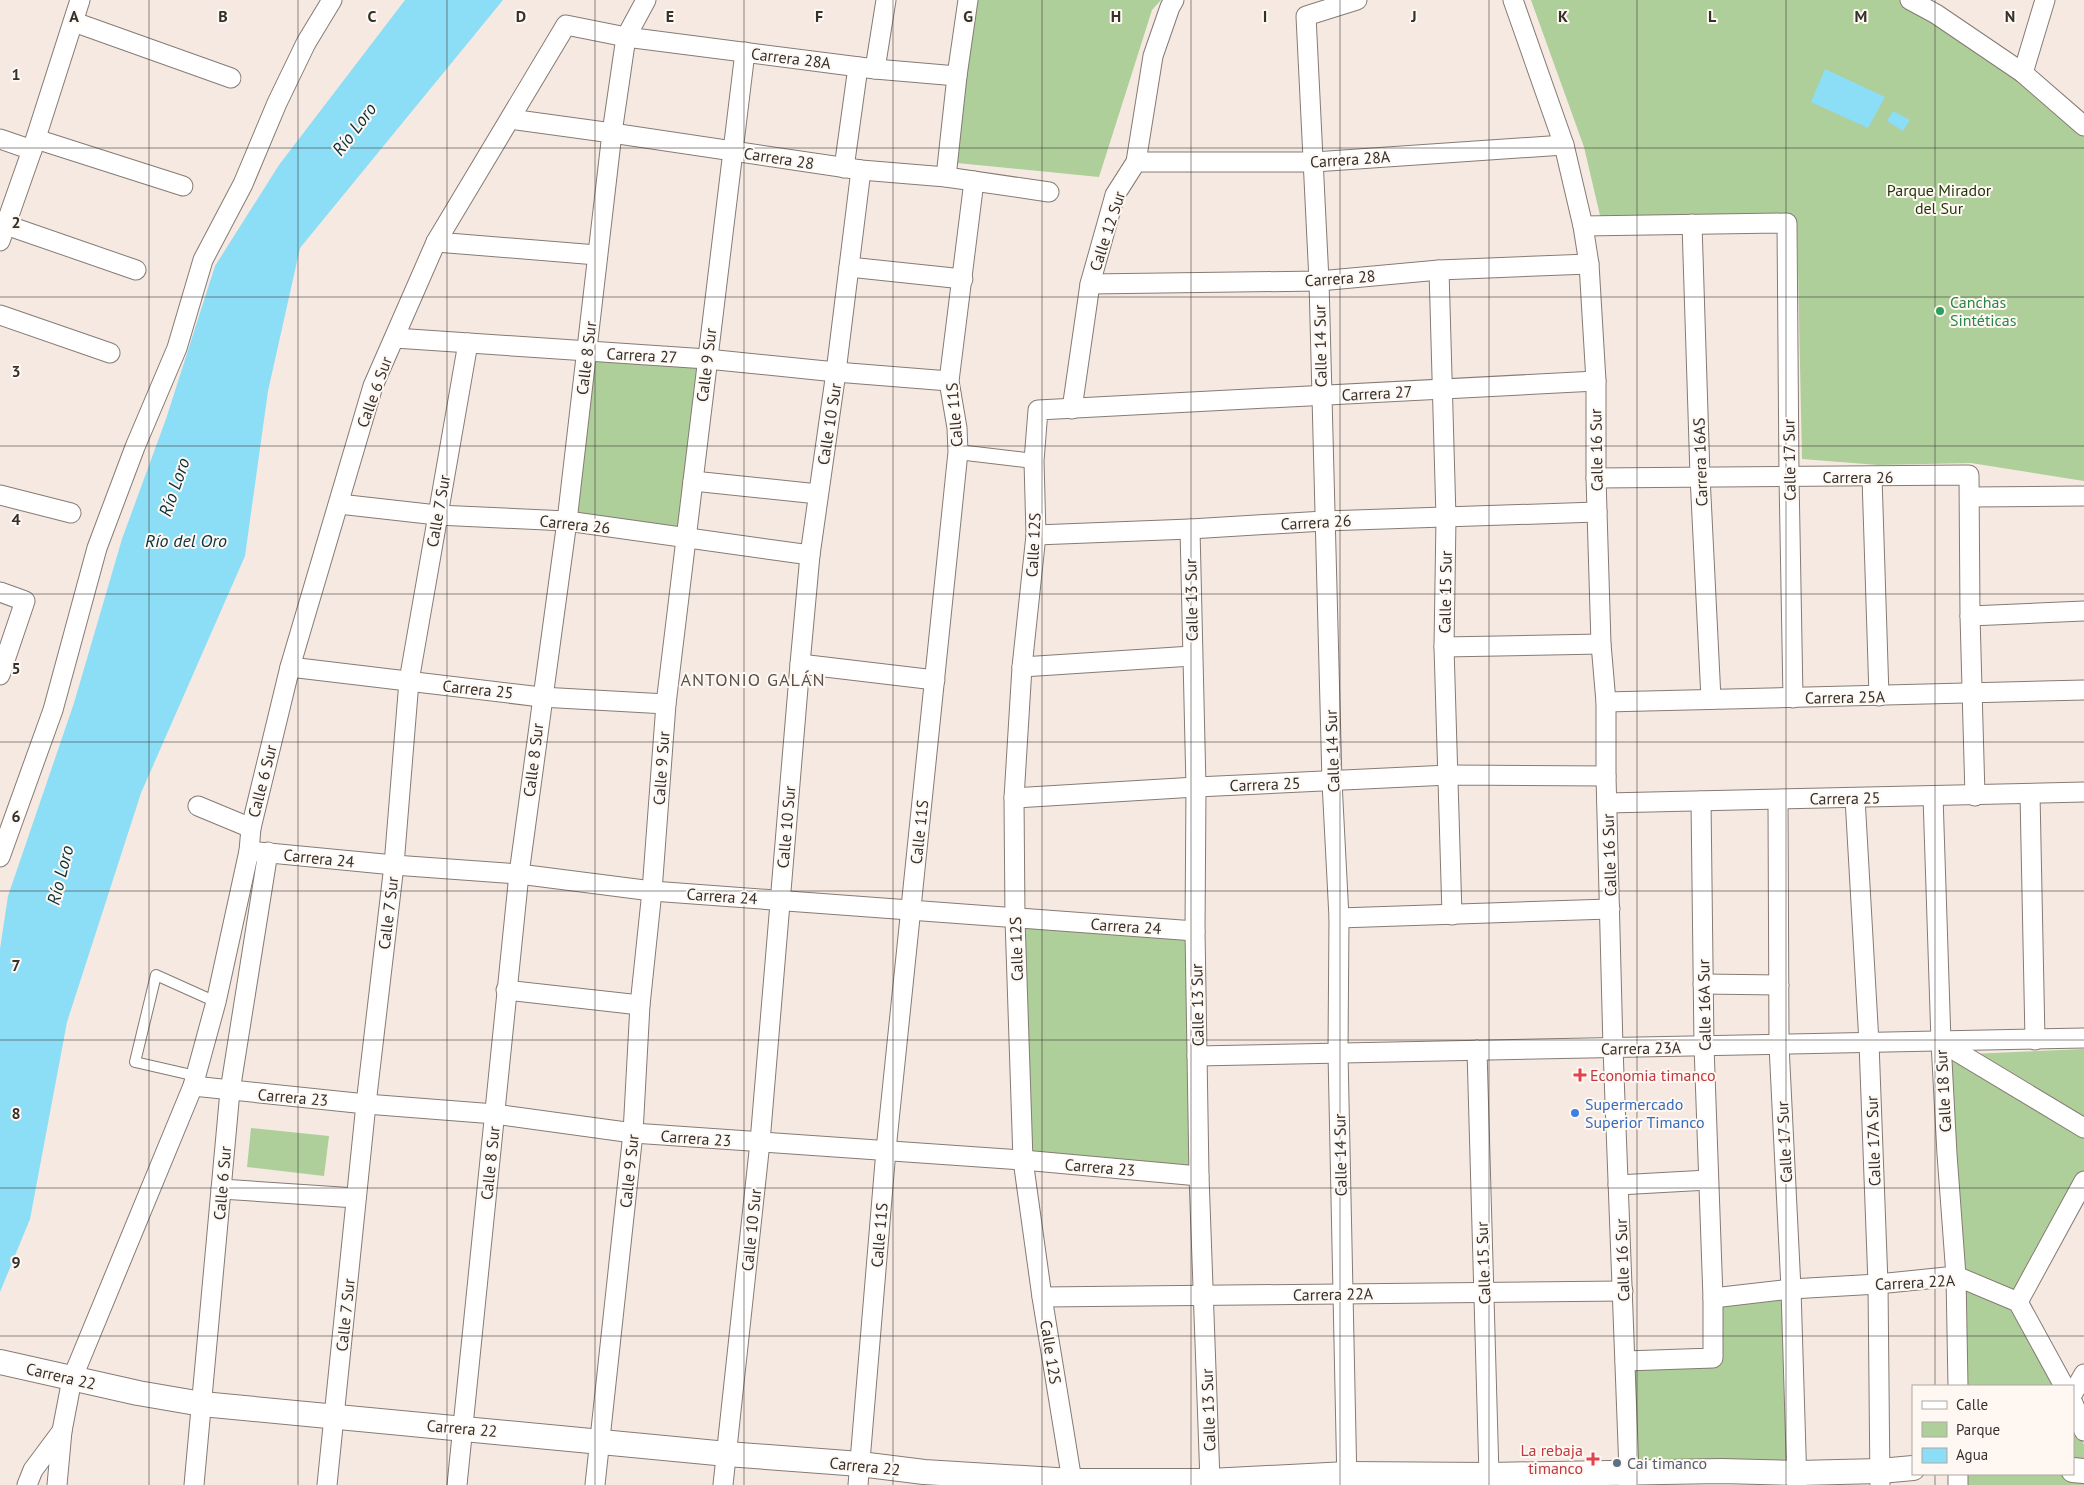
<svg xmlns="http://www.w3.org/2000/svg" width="2084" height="1485" font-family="'PT Sans',sans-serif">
  <rect width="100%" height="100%" fill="#f5e9e1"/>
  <!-- green -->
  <g fill="#aecf99">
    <path d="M978,0H1161L1152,10L1099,177L957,163L967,73Z"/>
    <path d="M1531,0H1900L1940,22L2023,78L2084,131V481L1971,463L1878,465L1802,459L1797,222L1602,224L1584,147Z"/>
    <path d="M586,352L707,359L686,537L567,521Z"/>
    <path d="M1022,928L1189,940L1192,1166L1029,1151Z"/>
    <path d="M2084,1049V1174L2013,1306L2061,1386H1961L1945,1055Z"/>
    <path d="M251,1128L329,1136L324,1176L247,1167Z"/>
    <path d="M1787,1294L1794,1469L1633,1467L1630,1363H1716L1718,1304Z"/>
    <path d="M2073,1412L2084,1445V1485H1960L1961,1474H2073Z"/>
  </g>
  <!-- water -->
  <g fill="#8cddf6">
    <path d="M405,0H503L300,248L268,391L245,556L141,793L67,1022L30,1219L0,1292V949L8,896L74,703L122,539L166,419L215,266L279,165Z"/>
    <path d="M1825,69L1885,97L1868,128L1811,102Z"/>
    <path d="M1893,111L1910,120L1903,131L1887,121Z"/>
  </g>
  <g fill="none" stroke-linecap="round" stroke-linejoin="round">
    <defs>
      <path id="service" d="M196,1076L135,1062L156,975L216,1002"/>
      <path id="pedestrian" d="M958,452L1034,461"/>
      <g id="minor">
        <path d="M1513,0L1564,145L1583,226L1589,264L1596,381V478L1601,644L1606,702V776L1613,1048L1629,1471L1628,1485"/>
        <path d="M1910,0L1936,14L2023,73L2084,126"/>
        <path d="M74,22L231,78"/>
        <path d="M875,69L886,0"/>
        <path d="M2023,73L2045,0"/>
        <path d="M510,119L612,133L861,170L946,177L1049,192"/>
        <path d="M0,139L32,150"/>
        <path d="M36,139L183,186"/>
        <path d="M1136,162H1314L1564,145"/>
        <path d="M844,168L858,67"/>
        <path d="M946,177L957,76L968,0"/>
        <path d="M1692,224L1700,476L1711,699"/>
        <path d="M6,225L136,270"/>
        <path d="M1583,226L1787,223L1789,477L1793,698"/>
        <path d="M0,241L32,150L80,0"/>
        <path d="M436,242L597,255"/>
        <path d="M849,267L963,279"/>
        <path d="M1439,270L1446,518L1444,647L1452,915"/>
        <path d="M1090,284L1319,281L1439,270L1589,264"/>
        <path d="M0,315L110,353"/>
        <path d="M395,338L707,359L836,372L949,381"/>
        <path d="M1072,409L1090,284L1115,195L1136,162L1153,56L1170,7L1174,0"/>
        <path d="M1872,477L1879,696"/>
        <path d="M1596,478L1969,475L1970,616L1975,796"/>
        <path d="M693,481L818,494"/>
        <path d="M0,495L71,513"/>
        <path d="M1970,497L2084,496"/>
        <path d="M339,504L437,515L567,521L810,555"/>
        <path d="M1190,529L1196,787L1195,931L1199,1176L1210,1481"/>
        <path d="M1036,535L1190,529L1324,521L1597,512"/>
        <path d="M0,592L25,601L0,675"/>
        <path d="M1970,616L2084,611"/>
        <path d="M1444,647L1601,644"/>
        <path d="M800,664L935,680"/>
        <path d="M290,667L541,697L666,704"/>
        <path d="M1022,667L1192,656"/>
        <path d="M1606,702L2084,690"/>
        <path d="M2030,794L2035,1040"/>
        <path d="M1933,796L1941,1042L1947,1154L1956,1276L1958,1386"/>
        <path d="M1014,798L1196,787L1449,775L1606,776"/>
        <path d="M1855,798L1869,1043L1878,1284L1880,1485"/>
        <path d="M1778,800L1779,1045L1791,1289L1797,1485"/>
        <path d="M1607,803L2084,792"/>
        <path d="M198,806L251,828"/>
        <path d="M249,851L394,865L519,874L652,891L1195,931"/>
        <path d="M0,857L53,710L97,548L135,447L177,348L203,260L243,184L277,103L306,43L332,0"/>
        <path d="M1339,918L1610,909"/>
        <path d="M1703,984L1779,985"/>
        <path d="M506,990L640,1005"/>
        <path d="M1941,1042L2084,1128"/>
        <path d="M1477,1050L1489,1475"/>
        <path d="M1197,1056L2084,1038"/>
        <path d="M193,1086L366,1104L495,1114L633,1133L1023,1160L1199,1176"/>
        <path d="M1618,1185L1708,1180"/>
        <path d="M221,1189L356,1198"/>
        <path d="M1042,1297L1623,1291"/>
        <path d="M1713,1298L1791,1289L1878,1284L1956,1276L2018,1302L2064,1386"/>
        <path d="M2018,1302L2084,1181"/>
        <path d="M1625,1361L1713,1358V1298L1704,1046L1701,801"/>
        <path d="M2073,1393L2084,1374"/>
        <path d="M2073,1403L2084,1431"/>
        <path d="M1072,1481L1042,1297L1023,1160L1015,919L1014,798L1022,667L1036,535L1034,461L1038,410L1596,381"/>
        <path d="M27,1485L33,1470L62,1431"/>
        <path d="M57,1485L62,1431L72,1379L193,1086L216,1002L249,851L251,828L290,667L373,386L436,242L566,25L626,37L875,69L957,76"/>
        <path d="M194,1485L230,1091L268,852"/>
        <path d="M327,1485L366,1104L394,865L409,681L468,343"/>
        <path d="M457,1485L519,874L567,521L612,133L626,37L646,0"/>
        <path d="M595,1485L633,1133L640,1005L652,891L666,704L745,52"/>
        <path d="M723,1485L760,1142L800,664L810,555L836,372L861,170"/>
        <path d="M858,1485L886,1150L958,452L957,428L949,381L974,181"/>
        <path d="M1347,1485L1338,1053L1339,918L1332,782L1319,281L1306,16L1357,0"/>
        <path d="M1958,1485V1474"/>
      </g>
      <g id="tertiary">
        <path d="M0,1362L138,1393L202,1404L727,1454L860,1464L924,1472L1072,1481H1210L1347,1474L1489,1475L1721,1471L1798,1473L1880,1471L1913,1468"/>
        <path d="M2073,1470L2084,1471"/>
      </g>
    </defs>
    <!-- service casing -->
    <use href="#service" stroke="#867b74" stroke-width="12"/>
    <!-- pedestrian casing -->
    <use href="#pedestrian" stroke="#867b74" stroke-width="16"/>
    <!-- minor casing -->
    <use href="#minor" stroke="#867b74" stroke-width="21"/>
    <!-- tertiary casing -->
    <use href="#tertiary" stroke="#867b74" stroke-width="26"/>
    <!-- service -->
    <use href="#service" stroke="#fff" stroke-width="10"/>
    <!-- pedestrian -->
    <use href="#pedestrian" stroke="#fff" stroke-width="14"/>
    <!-- minor -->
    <use href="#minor" stroke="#fff" stroke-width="19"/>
    <!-- tertiary -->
    <use href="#tertiary" stroke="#fff" stroke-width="24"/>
  </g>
  <!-- grid -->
  <path fill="none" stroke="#34302c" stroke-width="1" stroke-opacity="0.55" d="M149,0V1485M298,0V1485M447,0V1485M595,0V1485M744,0V1485M893,0V1485M1042,0V1485M1191,0V1485M1340,0V1485M1489,0V1485M1637,0V1485M1786,0V1485M1935,0V1386M0,148H2084M0,297H2084M0,446H2084M0,594H2084M0,742H2084M0,891H2084M0,1040H2084M0,1188H2084M0,1336H2084M1935,1474V1485"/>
  <!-- markers -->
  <circle fill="#2e9e5b" stroke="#fff8f2" stroke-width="2" cx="1940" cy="311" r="5"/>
  <g fill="#e0444e" stroke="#fff8f2" stroke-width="2">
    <path d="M1577.5 1067.5h5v5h5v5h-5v5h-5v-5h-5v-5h5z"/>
    <path d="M1590.5 1451.5h5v5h5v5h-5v5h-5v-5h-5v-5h5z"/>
  </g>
  <circle fill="#3f7fe0" stroke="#fff8f2" stroke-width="2" cx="1575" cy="1113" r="5"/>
  <circle fill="#5c6f8a" stroke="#fff8f2" stroke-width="2" cx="1617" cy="1463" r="5"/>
  <g text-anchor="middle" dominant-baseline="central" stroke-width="4" stroke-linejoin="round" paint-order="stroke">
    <!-- street labels -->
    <g font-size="16" fill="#34302c" stroke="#fff8f2">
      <text transform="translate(791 58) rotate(7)">Carrera 28A</text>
      <text transform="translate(779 158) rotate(9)">Carrera 28</text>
      <text transform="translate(1350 159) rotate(-4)">Carrera 28A</text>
      <text transform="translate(1107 231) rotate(-72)">Calle 12 Sur</text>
      <text transform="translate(1340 278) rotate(-4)">Carrera 28</text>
      <text transform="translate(1320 346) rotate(-91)">Calle 14 Sur</text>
      <text transform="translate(642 355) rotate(3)">Carrera 27</text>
      <text transform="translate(586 358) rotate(-83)">Calle 8 Sur</text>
      <text transform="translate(706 365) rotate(-83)">Calle 9 Sur</text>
      <text transform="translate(374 392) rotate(-70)">Calle 6 Sur</text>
      <text transform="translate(1377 393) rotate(-3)">Carrera 27</text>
      <text transform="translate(954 415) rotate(-95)">Calle 11S</text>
      <text transform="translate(829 424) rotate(-81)">Calle 10 Sur</text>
      <text transform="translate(1596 450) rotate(-91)">Calle 16 Sur</text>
      <text transform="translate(1789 460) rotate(-91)">Calle 17 Sur</text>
      <text transform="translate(1700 462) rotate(-92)">Carrera 16AS</text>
      <text x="1858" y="477">Carrera 26</text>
      <text transform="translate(438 511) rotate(-80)">Calle 7 Sur</text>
      <text transform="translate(1316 522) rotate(-3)">Carrera 26</text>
      <text transform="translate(575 524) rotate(6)">Carrera 26</text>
      <text transform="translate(1033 545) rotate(-87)">Calle 12S</text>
      <text transform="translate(1445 592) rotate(-89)">Calle 15 Sur</text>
      <text transform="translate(1191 600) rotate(-91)">Calle 13 Sur</text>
      <text transform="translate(478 689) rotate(6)">Carrera 25</text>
      <text transform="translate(1845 697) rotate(-1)">Carrera 25A</text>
      <text transform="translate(1332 751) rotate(-92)">Calle 14 Sur</text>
      <text transform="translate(533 760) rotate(-83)">Calle 8 Sur</text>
      <text transform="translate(661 768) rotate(-86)">Calle 9 Sur</text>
      <text transform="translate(262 781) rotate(-76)">Calle 6 Sur</text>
      <text transform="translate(1265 784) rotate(-2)">Carrera 25</text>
      <text transform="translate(1845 798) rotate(-1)">Carrera 25</text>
      <text transform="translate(786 827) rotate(-85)">Calle 10 Sur</text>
      <text transform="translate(919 832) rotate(-84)">Calle 11S</text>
      <text transform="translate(1609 855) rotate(-92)">Calle 16 Sur</text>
      <text transform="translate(319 858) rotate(6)">Carrera 24</text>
      <text transform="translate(722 896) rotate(4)">Carrera 24</text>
      <text transform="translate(388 913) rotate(-83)">Calle 7 Sur</text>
      <text transform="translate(1126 926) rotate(4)">Carrera 24</text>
      <text transform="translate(1016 949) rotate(-92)">Calle 12S</text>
      <text transform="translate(1197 1005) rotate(-91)">Calle 13 Sur</text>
      <text transform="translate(1704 1005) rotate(-91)">Calle 16A Sur</text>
      <text transform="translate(1641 1048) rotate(-1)">Carrera 23A</text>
      <text transform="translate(1943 1091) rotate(-93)">Calle 18 Sur</text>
      <text transform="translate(293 1097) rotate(5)">Carrera 23</text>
      <text transform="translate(696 1138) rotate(4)">Carrera 23</text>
      <text transform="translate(1873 1141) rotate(-92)">Calle 17A Sur</text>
      <text transform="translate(1784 1142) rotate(-93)">Calle 17 Sur</text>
      <text transform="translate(1340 1155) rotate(-91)">Calle 14 Sur</text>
      <text transform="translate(490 1163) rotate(-84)">Calle 8 Sur</text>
      <text transform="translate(1100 1167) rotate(5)">Carrera 23</text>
      <text transform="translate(629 1171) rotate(-84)">Calle 9 Sur</text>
      <text transform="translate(222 1183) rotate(-85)">Calle 6 Sur</text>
      <text transform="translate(751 1230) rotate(-84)">Calle 10 Sur</text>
      <text transform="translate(879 1235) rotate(-85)">Calle 11S</text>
      <text transform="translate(1622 1260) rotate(-92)">Calle 16 Sur</text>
      <text transform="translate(1483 1263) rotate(-92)">Calle 15 Sur</text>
      <text transform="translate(1915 1282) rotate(-3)">Carrera 22A</text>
      <text transform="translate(1333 1294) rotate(-1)">Carrera 22A</text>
      <text transform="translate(345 1315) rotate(-84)">Calle 7 Sur</text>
      <text transform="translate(1051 1352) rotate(81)">Calle 12S</text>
      <text transform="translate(61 1376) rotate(13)">Carrera 22</text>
      <text transform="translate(1208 1410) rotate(-92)">Calle 13 Sur</text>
      <text transform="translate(462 1428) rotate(5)">Carrera 22</text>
      <text transform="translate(865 1466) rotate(6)">Carrera 22</text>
    </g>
    <!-- park labels -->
    <g font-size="16" fill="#1e340b" stroke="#fff8f2">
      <text x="1939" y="190">Parque Mirador<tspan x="1939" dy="18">del Sur</tspan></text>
    </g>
    <!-- leisure labels -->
    <g font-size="16" fill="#27864d" stroke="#fff8f2" text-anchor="start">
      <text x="1950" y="302">Canchas<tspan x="1950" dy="18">Sintéticas</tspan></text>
    </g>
    <!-- health labels -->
    <g font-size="16" fill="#be3a42" stroke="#fff8f2" text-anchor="start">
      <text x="1590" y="1075">Economia timanco</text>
      <text x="1583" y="1450" text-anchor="end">La rebaja<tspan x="1583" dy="18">timanco</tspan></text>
    </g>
    <!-- shop labels -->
    <g font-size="16" fill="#366cbe" stroke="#fff8f2" text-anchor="start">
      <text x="1585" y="1104">Supermercado<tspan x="1585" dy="18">Superior Timanco</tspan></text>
    </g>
    <!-- service labels -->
    <g font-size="16" fill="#4e5e75" stroke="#fff8f2" text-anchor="start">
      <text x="1627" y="1463">Cai timanco</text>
    </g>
    <!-- water labels -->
    <g font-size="18" font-style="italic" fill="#0a323d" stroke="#fff8f2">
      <text transform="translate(354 129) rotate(-53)">Río Loro</text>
      <text transform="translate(174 487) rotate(-71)">Río Loro</text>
      <text x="186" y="540">Río del Oro</text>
      <text transform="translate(60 875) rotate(-76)">Río Loro</text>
    </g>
    <!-- neighbourhood labels -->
    <g font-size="18" letter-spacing="1" fill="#5a514a" stroke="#fff8f2">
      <text x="753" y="679">ANTONIO GALÁN</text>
    </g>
  </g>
  <g font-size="16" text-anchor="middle" font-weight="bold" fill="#34302c" stroke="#fff8f2" stroke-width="4" stroke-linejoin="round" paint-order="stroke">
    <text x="74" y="22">A</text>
    <text x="223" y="22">B</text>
    <text x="372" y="22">C</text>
    <text x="521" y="22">D</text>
    <text x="670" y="22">E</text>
    <text x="819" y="22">F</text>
    <text x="968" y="22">G</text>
    <text x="1116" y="22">H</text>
    <text x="1265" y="22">I</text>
    <text x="1414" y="22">J</text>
    <text x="1563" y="22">K</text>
    <text x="1712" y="22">L</text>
    <text x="1861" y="22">M</text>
    <text x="2010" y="22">N</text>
    <text x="16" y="80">1</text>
    <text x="16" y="228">2</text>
    <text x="16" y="377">3</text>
    <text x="16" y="525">4</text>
    <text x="16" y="674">5</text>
    <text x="16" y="822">6</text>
    <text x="16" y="971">7</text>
    <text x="16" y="1119">8</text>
    <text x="16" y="1268">9</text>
  </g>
  <!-- legend -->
  <rect x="1912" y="1385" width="162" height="90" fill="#fff8f2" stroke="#aea8a3"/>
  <rect x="1922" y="1401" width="25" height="8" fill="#ffffff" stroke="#aea8a3"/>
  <text x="1956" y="1410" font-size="15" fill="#34302c">Calle</text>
  <rect x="1922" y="1422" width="25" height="15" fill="#aecf99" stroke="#aea8a3"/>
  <text x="1956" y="1435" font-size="15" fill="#34302c">Parque</text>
  <rect x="1922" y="1448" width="25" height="15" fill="#8cddf6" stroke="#aea8a3"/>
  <text x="1956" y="1460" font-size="15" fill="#34302c">Agua</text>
</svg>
